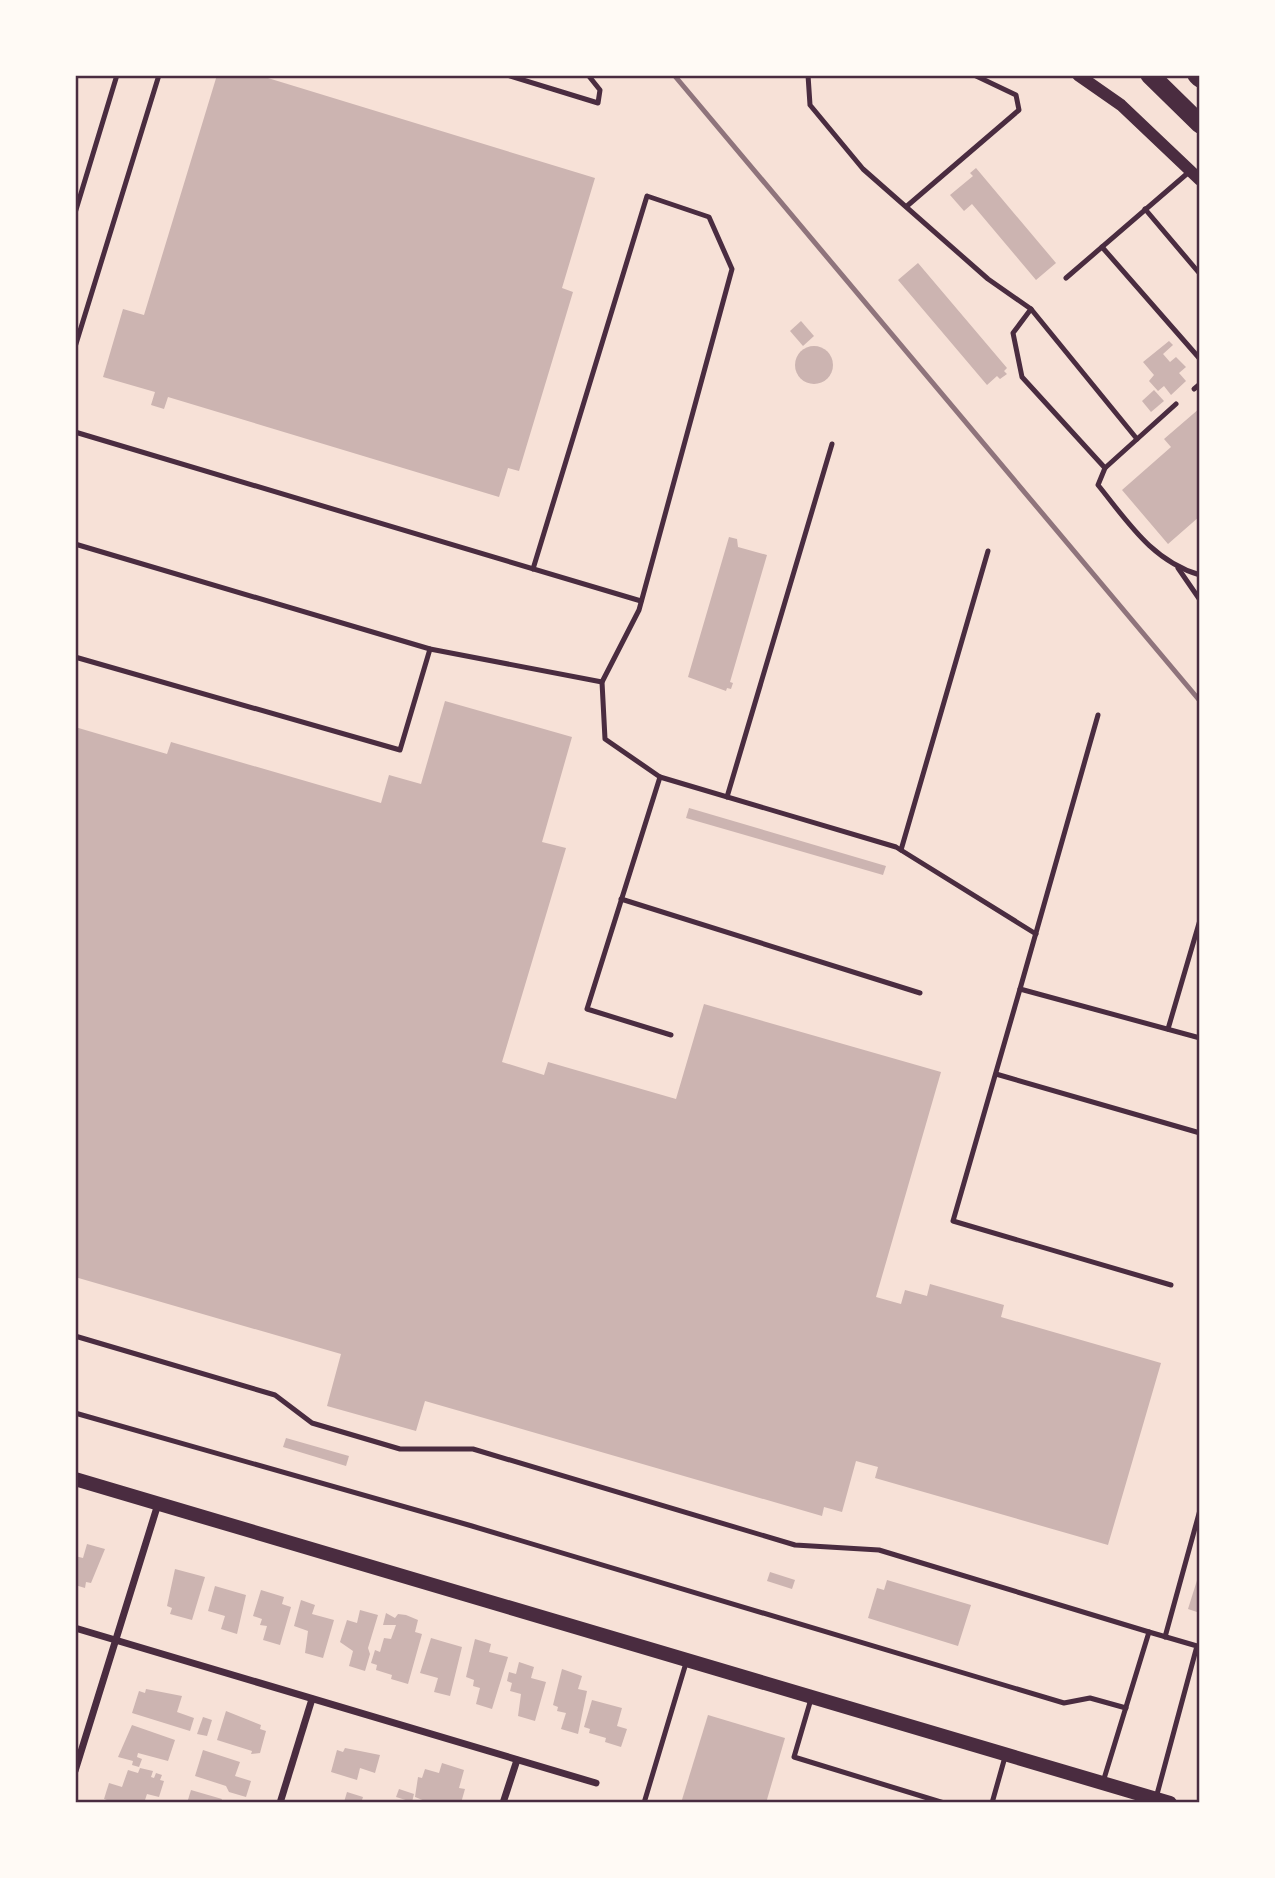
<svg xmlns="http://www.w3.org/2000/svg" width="1275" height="1878" font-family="Manrope,sans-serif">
  <rect width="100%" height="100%" fill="#f7e1d7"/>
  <!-- building -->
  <g fill="#ccb4b1">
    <path d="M217,75H258L595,178L562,288L573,292L519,471L508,468L499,497L168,397L164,409L151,405L155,392L103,377L123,309L144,315Z"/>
    <path d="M976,168L1056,263L1036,280L972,204L964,211L950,195L973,176L970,173Z"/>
    <path d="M918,263L1007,368L1004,371L1007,374L1000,379L997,376L987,385L898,280Z"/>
    <path d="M801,321L814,336L803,346L790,331Z"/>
    <path d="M1169,341L1173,345L1163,354L1170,362L1176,357L1186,367L1179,373L1186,381L1171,395L1164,386L1158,391L1149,381L1154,375L1143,362Z"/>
    <circle cx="814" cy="365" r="19"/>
    <path d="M1154,390L1164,401L1151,412L1142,401Z"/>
    <path d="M1200,408V516L1168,544L1122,490L1171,447L1164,439Z"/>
    <path d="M729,537L737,539L738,547L767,555L730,682L733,683L731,689L727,688L726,691L688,677Z"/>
    <path d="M445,701L572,737L542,842L566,848L502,1062L544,1075L548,1062L676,1099L704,1004L941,1072L876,1297L901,1304L905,1290L927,1296L930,1284L1004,1305L1001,1317L1161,1363L1108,1545L875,1478L878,1467L856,1461L842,1512L824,1507L822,1516L425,1401L416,1431L327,1406L341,1354L75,1277V727L167,754L171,742L381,803L389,775L421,784Z"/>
    <path d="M689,808L886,866L883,875L686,818Z"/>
    <path d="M286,1438L349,1456L346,1466L283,1447Z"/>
    <path d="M87,1544L105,1549L91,1583L86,1582L85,1588L75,1585V1556L83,1558Z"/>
    <path d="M175,1569L205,1577L192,1620L170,1614L172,1608L167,1606Z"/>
    <path d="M770,1572L795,1580L792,1589L767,1581Z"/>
    <path d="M1199,1574H1200V1613L1188,1609Z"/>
    <path d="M887,1580L971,1605L958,1646L868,1618L877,1588L884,1590Z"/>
    <path d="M215,1586L246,1595L237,1634L221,1629L225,1616L208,1611Z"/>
    <path d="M261,1590L284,1597L282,1604L291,1607L280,1645L263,1640L267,1626L260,1625L262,1619L253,1616Z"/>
    <path d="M301,1600L315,1605L312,1614L334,1620L323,1658L305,1653L308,1631L294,1626Z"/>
    <path d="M360,1610L378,1615L368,1648L370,1654L365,1671L349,1666L353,1651L340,1642L347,1620L357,1623Z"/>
    <path d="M386,1613L395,1618L398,1614L406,1615L418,1620L415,1632L422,1634L408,1684L391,1679L392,1675L376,1670L377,1665L371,1663L375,1650L380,1652L384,1638L391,1639L396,1625H383Z"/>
    <path d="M431,1638L462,1647L450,1696L434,1692L438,1678L420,1673Z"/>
    <path d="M475,1639L491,1644L489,1652L508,1657L492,1709L476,1704L480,1688L473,1686L474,1680L466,1677Z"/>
    <path d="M519,1662L534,1667L531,1678L546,1682L535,1721L518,1716L521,1694L510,1691L512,1683L507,1681L509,1672L516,1674Z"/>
    <path d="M562,1669L582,1676L578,1689L587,1691L578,1734L561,1729L566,1713L557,1711L558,1707L553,1705Z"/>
    <path d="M146,1689L182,1696L177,1712L194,1718L190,1731L132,1713L139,1691L145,1693Z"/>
    <path d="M592,1700L622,1708L617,1726L627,1729L621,1747L605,1742L606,1738L589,1733L590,1729L584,1727Z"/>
    <path d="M226,1711L261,1725L260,1729L266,1731L260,1753L251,1754L252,1751L217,1740Z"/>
    <path d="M708,1715L785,1738L766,1803H681Z"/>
    <path d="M203,1717L212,1720L207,1736L197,1734Z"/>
    <path d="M132,1725L175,1740L168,1761L138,1753L137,1757L142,1759L139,1767L132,1765L133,1761L118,1757Z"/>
    <path d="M345,1748L380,1755L375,1773L360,1768L357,1780L331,1772L337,1750L343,1752Z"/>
    <path d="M203,1750L240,1762L235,1776L251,1781L246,1797L229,1792L226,1786L195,1776Z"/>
    <path d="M442,1763L464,1770L459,1788L465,1789L461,1803H430L415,1797L418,1777L422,1778L425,1769L439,1773Z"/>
    <path d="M140,1768L153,1771L151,1777L154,1778L156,1773L162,1775L160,1780L164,1781L159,1797L147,1794L144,1803H116L104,1799L109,1783L122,1787L128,1770L138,1773Z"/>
    <path d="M399,1789L414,1794L412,1802L396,1797Z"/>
    <path d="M191,1790L222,1799L220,1803H187Z"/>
    <path d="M347,1792L363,1797L362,1800L369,1803H336L337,1800L344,1802Z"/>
  </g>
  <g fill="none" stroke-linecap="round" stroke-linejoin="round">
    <!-- service -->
    <g stroke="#4a2c40" stroke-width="5">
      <path d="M507,75L598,103L600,90L588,75"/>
      <path d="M808,75L810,105L863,169L988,279L1031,309L1137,439"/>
      <path d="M907,206L1019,110L1016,95L974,75"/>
      <path d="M1145,209L1200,274"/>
      <path d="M75,213L117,75"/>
      <path d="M1102,247L1200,359"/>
      <path d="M1066,278L1189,172"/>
      <path d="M1031,309L1013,333L1022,377L1105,468"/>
      <path d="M75,347L159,75"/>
      <path d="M1194,389L1200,384"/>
      <path d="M1176,404L1105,468L1098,485C1128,522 1152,561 1200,575"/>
      <path d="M75,432L641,601"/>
      <path d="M75,544L430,649L602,682"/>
      <path d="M1178,568L1200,600"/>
      <path d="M533,569L647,196L709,217L732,269L639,610L602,682L605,739L660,777L896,847L1036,934"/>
      <path d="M75,657L400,750L430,649"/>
      <path d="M660,777L587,1009L671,1035"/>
      <path d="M727,797L832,444"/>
      <path d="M901,850L988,551"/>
      <path d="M621,899L920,993"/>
      <path d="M1020,989L1098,715"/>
      <path d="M1168,1029L1200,920"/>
      <path d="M996,1074L1200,1133"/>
      <path d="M1171,1285L953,1221L1020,989L1200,1038"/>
      <path d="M75,1336L275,1395L312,1423L400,1449H473L795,1545L879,1550L1149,1632"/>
      <path d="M75,1413L472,1526L1064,1703L1090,1698L1126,1708"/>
      <path d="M1165,1637L1200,1510"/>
      <path d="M811,1699L794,1757L944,1803"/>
      <path d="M1103,1782L1149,1632L1197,1646L1156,1798"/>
      <path d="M644,1803L686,1663"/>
      <path d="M992,1803L1005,1757"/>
    </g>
    <!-- minor -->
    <g stroke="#4a2c40" stroke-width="7">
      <path d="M75,1628L596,1783"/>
      <path d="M75,1771L158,1504"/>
      <path d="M280,1803L312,1699"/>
      <path d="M503,1803L517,1760"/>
    </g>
    <!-- tertiary -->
    <path stroke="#4a2c40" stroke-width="12" d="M1078,75L1121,105L1200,180"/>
    <!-- secondary -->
    <path stroke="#4a2c40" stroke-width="14" d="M75,1479L1170,1803"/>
    <!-- motorway -->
    <g stroke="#4a2c40" stroke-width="19">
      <path d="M1150,75L1200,124"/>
      <path d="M1197,75L1200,78"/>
    </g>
    <!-- rail -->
    <path stroke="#8f747c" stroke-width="5" d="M674,75L1200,701"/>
  </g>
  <!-- border -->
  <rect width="1275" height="1878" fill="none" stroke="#fffaf5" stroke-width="154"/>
  <rect x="77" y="77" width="1121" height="1724" fill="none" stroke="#4a2c40" stroke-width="2.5"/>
</svg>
